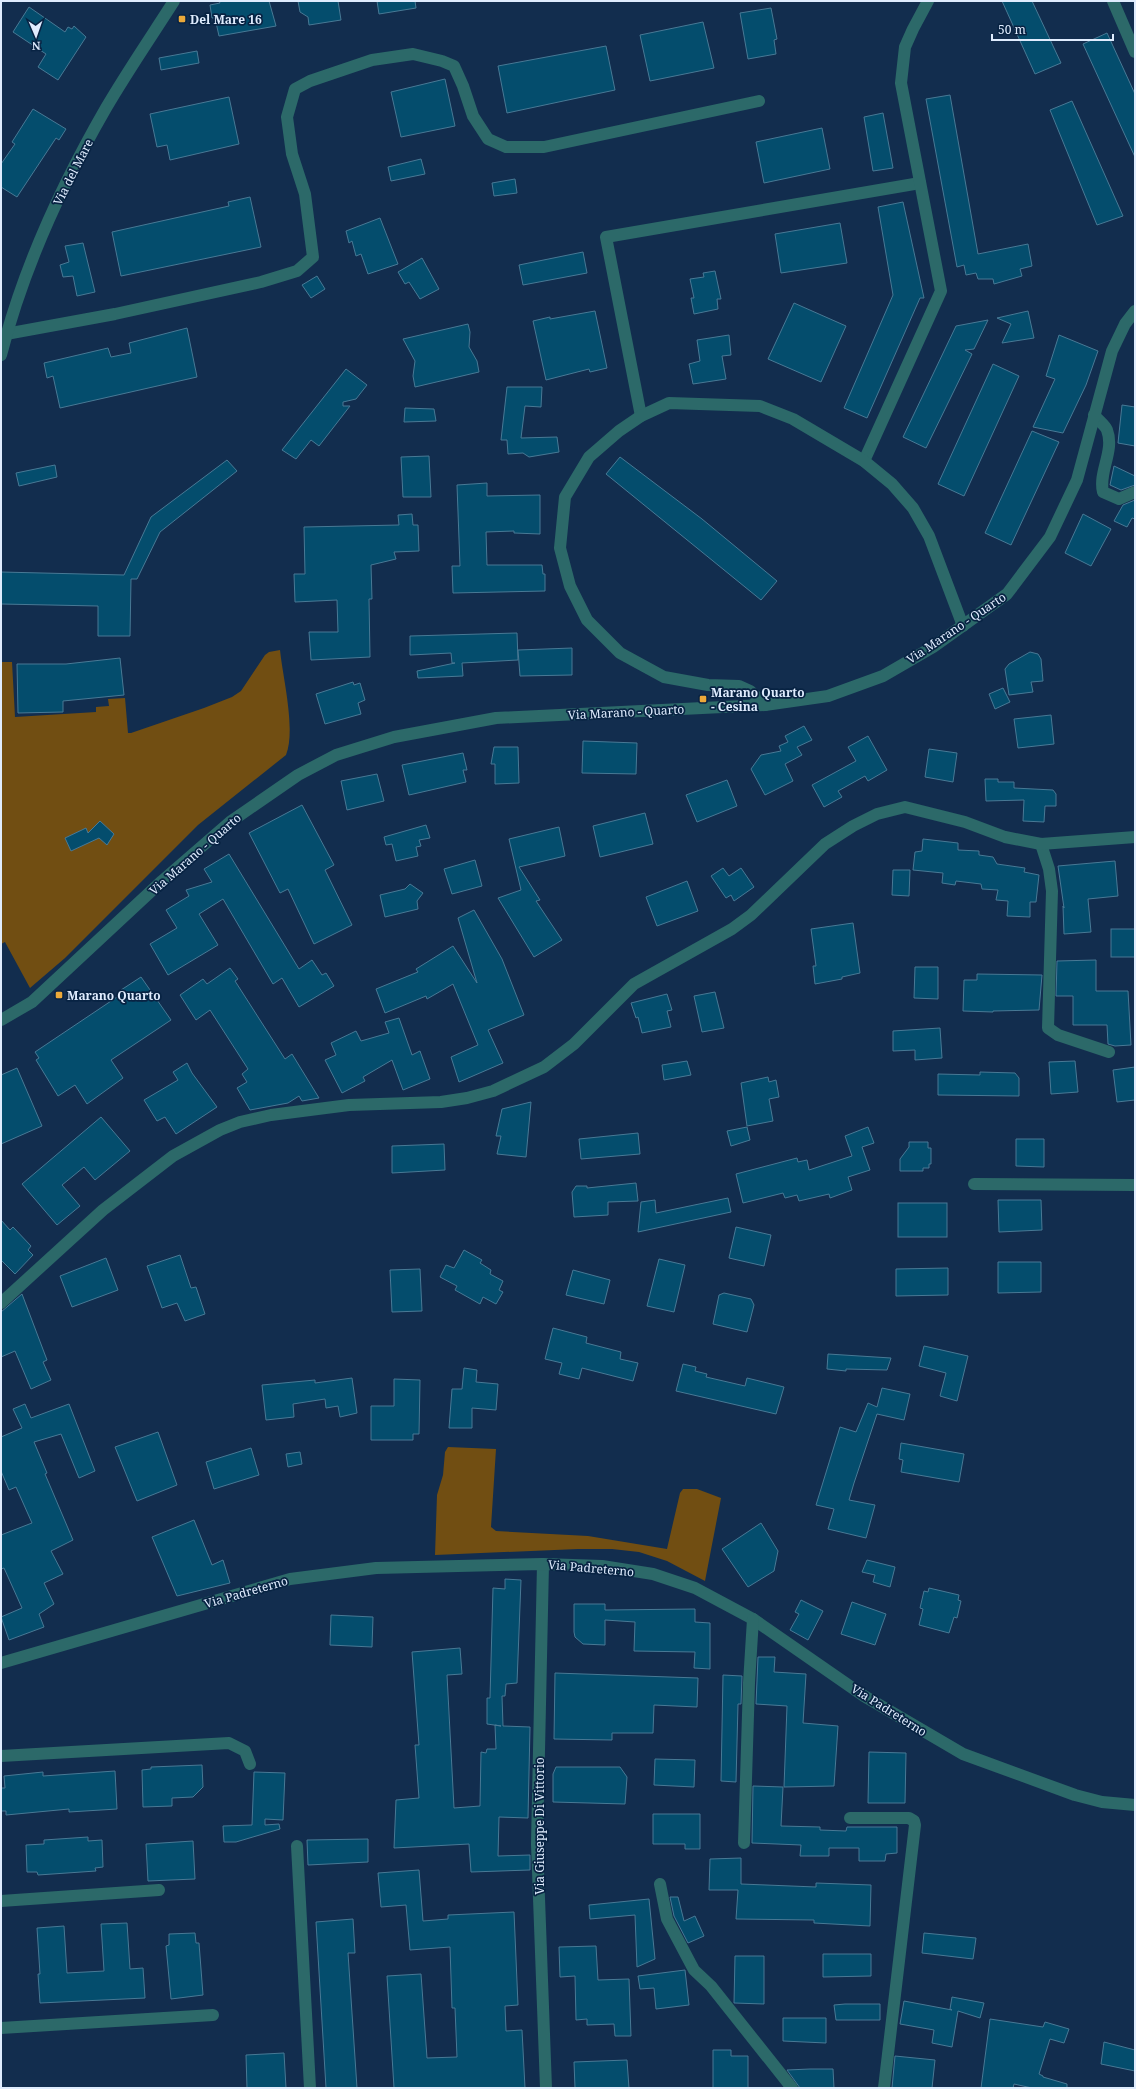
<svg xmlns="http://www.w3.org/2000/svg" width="1136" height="2089" font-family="'Noto Serif',serif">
  <rect width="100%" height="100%" fill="#122d4e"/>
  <!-- green -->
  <g fill="#714e12">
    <path d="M280,650C283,679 296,729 286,755L198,825L65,958L30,988L5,942L1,944V662H12L15,717L96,712V707L109,706L108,699L125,698L128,733H131L204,708L232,697L241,691L265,655L269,652Z"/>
    <path d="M448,1447L496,1449L491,1527L496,1531L588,1536L667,1549L680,1493L683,1489H697L721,1498L705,1581L667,1561L639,1552L612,1549H578L435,1555L437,1495L443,1475L445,1452Z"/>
  </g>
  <!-- building -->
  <g fill="#044d6d" stroke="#487995">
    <path d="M219,1H269L276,26L219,36L215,18H212L210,5L220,3Z"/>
    <path d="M298,1H338L341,20L309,25L308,17L300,12Z"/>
    <path d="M377,1H415L416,8L379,14Z"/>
    <path d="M1002,1H1032L1061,63L1035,74Z"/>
    <path d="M29,7L65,32L68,27L72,29L74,26L86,37L58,80L38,67L46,54L13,32Z"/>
    <path d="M771,8L777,39L774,40L776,54L748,59L740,13Z"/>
    <path d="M703,22L714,68L650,81L640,35Z"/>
    <path d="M1107,33L1135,94V157L1083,44Z"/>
    <path d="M606,46L615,90L507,113L498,66Z"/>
    <path d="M197,51L199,63L161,70L159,58Z"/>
    <path d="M445,79L455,126L401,137L391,92Z"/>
    <path d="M950,95L978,254L1028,244L1032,266L1020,269L1022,276L994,284L993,279H978L976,273L966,275L964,265L957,267L926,99Z"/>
    <path d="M229,97L239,144L170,160L167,145L157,147L150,114Z"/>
    <path d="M1072,101L1123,216L1097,225L1050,110Z"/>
    <path d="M33,109L66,129L59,140L56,138L17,197L1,187V164L15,144L12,142Z"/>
    <path d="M883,113L893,168L873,171L864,117Z"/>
    <path d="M822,128L830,169L764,183L756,142Z"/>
    <path d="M421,159L425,174L391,181L388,167Z"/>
    <path d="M515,179L517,193L494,196L492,183Z"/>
    <path d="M250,197L261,247L121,276L112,232L229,206L228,202Z"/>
    <path d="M903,202L924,298H920L867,418L844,408L893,295L878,207Z"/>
    <path d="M380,218L398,264L368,274L361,254L356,256L352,241L349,243L346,231Z"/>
    <path d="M840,223L847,263L781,273L775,234Z"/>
    <path d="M83,243L95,292L77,296L73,276L63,277L60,265L69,262L65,246Z"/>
    <path d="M583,252L587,273L523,285L519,265Z"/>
    <path d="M422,258L439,289L420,299L409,282L405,284L398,272Z"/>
    <path d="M715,271L721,299H717L718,309L694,314L691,298H694L690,279L704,277L703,273Z"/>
    <path d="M317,276L325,289L311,298L302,285Z"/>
    <path d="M794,303L846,326L821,382L768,359Z"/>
    <path d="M595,311L607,368L590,372L589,369L546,380L533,321L550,317V319Z"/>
    <path d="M1028,311L1034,338L1002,343L1011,324L997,318Z"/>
    <path d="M988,320L974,349L965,350L972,354L926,448L903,437L956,326Z"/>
    <path d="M468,324L470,332L469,347L477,361L479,372L415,387L413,376L415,361L403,339Z"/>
    <path d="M187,328L197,377L60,408L53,376L47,378L44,363L108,348L111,357L131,353L129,343Z"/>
    <path d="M729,335L731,355L722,356L726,379L693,384L689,364L700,361L697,340Z"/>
    <path d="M1059,335L1098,351L1086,385L1063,433L1033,427L1055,379L1046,376Z"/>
    <path d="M993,364L1019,376L964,496L938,484Z"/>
    <path d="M346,369L367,385L356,399L343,402V406H350L319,446L311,440L296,459L282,450Z"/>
    <path d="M507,387H542L541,407L525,406L521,438L557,437L559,452L529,457L523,453L508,454L507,440H501Z"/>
    <path d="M1122,405L1135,407V446L1118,443Z"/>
    <path d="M405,408L434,409L436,421L404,422Z"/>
    <path d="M1032,431L1059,442L1011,545L985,533Z"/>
    <path d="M429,456L431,497H403L401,457Z"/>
    <path d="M620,457L702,519L777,581L761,600L606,474Z"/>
    <path d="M227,460L237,471L160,532L137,579H131L130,636H98V606L1,604V572L124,575L151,517Z"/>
    <path d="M55,465L57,477L19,486L16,473Z"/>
    <path d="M1114,466L1135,476V485L1121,490L1110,485Z"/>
    <path d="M487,483V496L540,495V534L514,533V531L486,532L487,565H542L543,574H545V591L453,593L452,566H460L457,485Z"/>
    <path d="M1135,500V519L1132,518L1127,527L1114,521L1123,505Z"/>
    <path d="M412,514L413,525H418L419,551L394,552L396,559L371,565L372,599H369L370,657L311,660L309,632H338L337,600L295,602L294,574H305L304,527L399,525L398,515Z"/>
    <path d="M1083,514L1111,529L1091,566L1065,553Z"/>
    <path d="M517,633L518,660L462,663L463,676L418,678L417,671L455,663H452L451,653L410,655V636Z"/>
    <path d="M572,648V675L520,676L518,650Z"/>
    <path d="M1030,652L1038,654L1041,659L1043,681L1031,682L1033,692L1009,695L1005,669L1009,664Z"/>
    <path d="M120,658L124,695L63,701V712L18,713L17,664H66Z"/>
    <path d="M353,682L354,685L360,683L365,700L358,703L361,714L325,724L316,694Z"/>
    <path d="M1003,688L1010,702L995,709L989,694Z"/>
    <path d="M1051,715L1054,744L1018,748L1014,719Z"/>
    <path d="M804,726L812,740L797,747L802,755L785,764L793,781L765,795L751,769L761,755L781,751L779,746L788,742L785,736Z"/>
    <path d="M868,736L887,770L868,781L865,776L838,791L842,797L824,807L812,785L856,761L848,747Z"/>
    <path d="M583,741L637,743L636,774L582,773Z"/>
    <path d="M494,747H518L519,783L495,784V764H491Z"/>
    <path d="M929,749L957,753L953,782L925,777Z"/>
    <path d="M463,753L467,770H463L466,782L409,795L402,765Z"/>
    <path d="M377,774L384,801L347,810L341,781Z"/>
    <path d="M985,779H998V782H1014V788L1053,790L1056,794V806H1045L1044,822L1023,821L1024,800L986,801Z"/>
    <path d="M727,780L737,806L697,822L686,795Z"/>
    <path d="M302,805L334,865L325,870L352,925L314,944L288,889L280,893L249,833Z"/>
    <path d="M645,813L653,844L600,857L593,826Z"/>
    <path d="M100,821L114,834L107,845L99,838L71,851L65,838L86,828L88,833Z"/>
    <path d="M426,825L430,838L419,840L421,846L416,847L418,856L396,861L392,844L386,845L384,837Z"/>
    <path d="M559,827L565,856L519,867L540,900L536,901L562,940L534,957L498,898L521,890L509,839Z"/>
    <path d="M923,839L958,843V850L979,851V855L993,857L997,864L1025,868L1024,872L1039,875L1036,902H1030V917L1007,916L1008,901L996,900L998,890L982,889L981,884L956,881L955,885L942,883L943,873L913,870L915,852L922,851Z"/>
    <path d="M229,854L299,969L312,960L322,975L326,973L334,986L299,1007L282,978L273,984L223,899L199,914L218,945L168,975L150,944L177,928L166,910L189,896L186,890L212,882L204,869Z"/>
    <path d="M475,860L482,886L452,894L444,869Z"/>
    <path d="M1115,861L1118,896L1088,899L1091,932L1064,934L1063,906L1064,908L1058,866Z"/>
    <path d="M723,868L729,876L741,868L754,887L734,901L731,895L726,898L711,876Z"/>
    <path d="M893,870H910L909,896L892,895Z"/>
    <path d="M687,881L698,911L657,926L646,897Z"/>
    <path d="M410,884L423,893L417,901L418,909L385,917L380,895L405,889Z"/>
    <path d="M474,910L502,959L524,1015L488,1030L503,1063L459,1082L451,1057L478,1045L453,984L427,999L426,996L385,1013L376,989L418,972L416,969L453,946L477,983L458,918Z"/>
    <path d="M853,923L860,973L842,977V979L815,984L813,966H816L811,929Z"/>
    <rect x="1111" y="929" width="24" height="28"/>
    <path d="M1096,960V991H1128L1131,1045L1115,1046L1108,1044L1107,1025H1073V996H1056L1057,961Z"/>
    <path d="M915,967H938V999L914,998Z"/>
    <path d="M230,968L238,979L235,981L285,1059L292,1054L319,1098L302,1101L299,1096L288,1103L250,1110L237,1088L247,1082L242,1074L248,1069L210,1010L196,1020L180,995L203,979L207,984Z"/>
    <path d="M977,974L1042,975L1039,1010L993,1011V1012L963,1011L964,980H977Z"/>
    <path d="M141,977L171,1020L111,1060L123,1078L87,1104L75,1085L58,1096L36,1060L39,1058L35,1052L123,993L121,990Z"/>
    <path d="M715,992L724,1028L702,1032L694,996Z"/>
    <path d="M667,994L672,1010L667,1011L671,1027L642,1033L638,1017L636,1018L631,1003Z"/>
    <path d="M399,1018L412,1055L420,1051L430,1079L403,1090L392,1060L363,1077L365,1081L342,1093L325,1060L336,1055L331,1043L356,1031L361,1041L389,1033L385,1022Z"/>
    <path d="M940,1028L942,1058L915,1060V1050L893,1051V1031Z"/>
    <path d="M687,1061L691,1075L664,1080L662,1065Z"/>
    <path d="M1075,1061L1078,1092L1051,1094L1049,1062Z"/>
    <path d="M187,1063L192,1073L217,1107L176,1134L165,1117L157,1121L144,1100L178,1080L173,1072Z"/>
    <path d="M1135,1067V1100L1117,1102L1113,1070Z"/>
    <path d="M17,1068L42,1126L1,1144V1075Z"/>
    <path d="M980,1072L1015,1073L1019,1078V1096L938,1095V1074L980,1075Z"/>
    <path d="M768,1077L769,1082L776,1080L779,1097L769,1099L773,1121L747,1126L741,1083Z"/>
    <path d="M531,1102L526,1157L497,1154L501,1136H496L502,1109Z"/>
    <path d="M101,1117L130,1151L95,1180L84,1167L62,1185L80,1206L57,1225L22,1184Z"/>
    <path d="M747,1127L750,1140L731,1146L727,1131Z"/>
    <path d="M868,1127L874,1143L862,1147L870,1170L848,1177L852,1190L830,1198L829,1194L799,1201L797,1195L785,1198L783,1193L743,1203L736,1174L797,1158L798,1162L807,1160L809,1170L852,1156L845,1136Z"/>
    <path d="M638,1133L640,1154L581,1159L579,1139Z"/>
    <path d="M1016,1139H1044V1167L1016,1166Z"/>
    <path d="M909,1142H928V1148H931V1164H929V1168H923V1171H900V1159L909,1147Z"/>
    <path d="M444,1144L445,1170L392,1173V1146Z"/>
    <path d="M636,1183L638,1201L608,1202V1215L574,1217L572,1192L576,1186H587V1188Z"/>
    <path d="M728,1198L731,1212L638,1232L641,1202L655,1200L656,1213Z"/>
    <path d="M998,1200H1041L1042,1230L999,1232Z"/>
    <rect x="898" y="1203" width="49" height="34"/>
    <path d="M1,1220L10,1230L13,1227L31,1246L28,1250L33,1255L15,1274L1,1260Z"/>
    <path d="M736,1227L771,1235L764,1266L729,1258Z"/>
    <path d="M464,1250L482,1260L480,1263L491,1270L490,1274L503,1281L499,1290L503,1292L496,1304L483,1297L480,1304L455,1290L457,1286L440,1277L446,1265L454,1268Z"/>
    <path d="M180,1255L191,1288L196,1287L205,1314L185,1321L177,1303L162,1308L147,1266Z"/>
    <path d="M106,1258L118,1290L72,1307L60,1276Z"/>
    <path d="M659,1259L685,1265L674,1312L647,1306Z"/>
    <path d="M998,1262H1041V1292L998,1293Z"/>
    <path d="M948,1268V1295L896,1296V1269Z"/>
    <path d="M420,1269L422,1311L392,1312L390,1270Z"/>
    <path d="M573,1270L610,1280L604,1304L566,1295Z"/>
    <path d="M724,1293L751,1299L754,1305L747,1332L713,1324L719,1295Z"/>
    <path d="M22,1294L47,1360L43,1362L51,1380L31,1389L15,1351L1,1357V1312Z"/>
    <path d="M553,1328L587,1337L586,1343L621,1352L620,1359L638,1363L633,1381L582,1368L579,1379L559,1374L562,1363L545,1359Z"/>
    <path d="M924,1346L968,1356L957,1401L940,1396L946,1373L919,1366Z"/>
    <path d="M828,1354L891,1358L887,1370L846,1369V1371L827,1369Z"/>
    <path d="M683,1364L696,1367L695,1371L707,1374L706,1377L745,1386L747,1378L784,1387L776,1414L676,1391Z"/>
    <path d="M464,1368L477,1370L476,1382L498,1384L496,1410L472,1408V1428H449L452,1389H462Z"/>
    <path d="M352,1378L357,1413L340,1417L338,1406L326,1408L325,1399L293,1404L294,1417L266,1420L262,1385L315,1380V1383Z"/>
    <path d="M394,1379L420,1380L419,1434H413V1440H371V1406H394Z"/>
    <path d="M882,1388L910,1394L904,1420L877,1414L854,1483L849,1500L875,1505L866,1538L828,1529L834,1509L816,1505L840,1427L856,1432L868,1403L877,1407Z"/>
    <path d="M25,1404L31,1418L69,1404L95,1471L79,1478L61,1434L34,1442L47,1473L45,1474L73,1540L51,1551L63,1574L44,1583L54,1604L39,1614L44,1627L9,1640L1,1617L22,1608L4,1568L1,1569V1535L32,1523L16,1487L9,1490L1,1471V1437L22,1428L13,1409Z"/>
    <path d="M158,1432L177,1485L137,1501L115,1447Z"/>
    <path d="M901,1443L964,1454L959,1482L901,1472L903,1460L899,1459Z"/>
    <path d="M251,1448L259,1475L214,1489L206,1462Z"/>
    <path d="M300,1452L302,1464L288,1467L286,1454Z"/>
    <path d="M194,1520L212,1565L223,1560L230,1583L177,1596L152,1537Z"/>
    <path d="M761,1523L778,1551L774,1571L748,1587L722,1549Z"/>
    <path d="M867,1560L895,1567L890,1587L873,1582L875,1575L862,1572Z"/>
    <path d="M505,1579L521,1580L517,1683L506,1684L505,1696H502L503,1726L530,1727L528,1818L499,1817L498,1856L530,1855V1870L471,1872L469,1844L394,1848L396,1800L419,1798L415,1745H419L412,1652L460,1648L462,1674L447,1675L454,1808L480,1806L481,1752L486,1753L487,1749H496L495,1725L501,1726L487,1724V1698H490L493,1588L505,1589Z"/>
    <path d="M929,1588L959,1595L958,1600L961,1601L957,1618L954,1617L949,1633L919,1625L923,1609L920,1608L924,1591L928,1592Z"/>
    <path d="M801,1600L823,1611L808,1640L790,1630L799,1614L795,1612Z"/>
    <path d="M852,1602L886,1614L875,1645L841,1634Z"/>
    <path d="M574,1604H605V1610L695,1609V1622L710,1623V1669L694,1668L695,1652L634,1651L635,1622L605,1620V1645L583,1644L575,1637L574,1632Z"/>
    <path d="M331,1615L373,1617L372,1647L330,1645Z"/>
    <path d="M758,1657H775L774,1672L806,1674L803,1723L838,1726L834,1786L784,1787L787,1706L756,1704Z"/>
    <path d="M555,1673L698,1678L697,1707L654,1705L653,1733H612V1740L554,1739Z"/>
    <path d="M723,1675L742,1676L741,1704H738L736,1782L721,1781Z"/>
    <path d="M869,1752L906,1753L905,1803H868Z"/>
    <path d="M655,1759L695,1760L694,1787L654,1785Z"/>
    <path d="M202,1765L203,1787L193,1797L172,1798V1806L143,1807L142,1770L151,1769V1767Z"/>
    <path d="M556,1767H620L627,1777L625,1804L553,1802V1774Z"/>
    <path d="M115,1771L117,1809L69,1812V1809L6,1815V1811H1V1788H5L4,1776L43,1772V1776Z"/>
    <path d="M254,1772L285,1773L283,1820L265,1819V1825L279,1824L280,1829L236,1842H224L223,1826L252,1825Z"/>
    <path d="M753,1786L783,1787L781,1826L820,1827V1830L846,1831L847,1827H897V1853L886,1854L885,1861H859V1848H829V1856H800L801,1845L752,1843Z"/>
    <path d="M653,1814H700V1849H685V1844H653Z"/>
    <path d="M88,1837V1841L102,1840L103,1867L95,1868L96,1871L38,1875L37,1872H27L26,1845L44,1844V1840Z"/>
    <path d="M368,1839V1862L308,1865L307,1840Z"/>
    <path d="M193,1841L195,1879L148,1881L146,1844Z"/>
    <path d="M741,1858V1884L816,1887V1883L871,1885L870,1926L814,1923V1920L736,1919L738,1890H709L710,1859Z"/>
    <path d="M419,1870L423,1921L448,1919V1915L514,1912L518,2005L505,2006L506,2031L522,2030L525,2088H394L387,1976L421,1974L427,2058L457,2057L455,2008H452L450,1947L410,1950L406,1905L381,1907L378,1873Z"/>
    <path d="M670,1897H678L684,1921L695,1916L704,1936L688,1943L674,1916Z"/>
    <path d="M649,1899L655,1959L637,1967L635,1915L590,1919L589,1905Z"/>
    <path d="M353,1919L355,1953H348L357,2088H326L316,1922Z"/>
    <path d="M127,1923L130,1969L143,1968L145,1998L40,2003L38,1974H40L37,1928L64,1926L67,1973L104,1971L101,1924Z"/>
    <path d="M195,1933L196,1943H199L203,1995L171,1999L166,1946L169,1945V1934Z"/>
    <path d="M924,1933L976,1938L973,1959L922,1953Z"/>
    <path d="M596,1946L598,1980L629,1979L631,2036H615L614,2024L587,2025V2019L576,2020L575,1976L560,1977L559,1947Z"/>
    <path d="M823,1954H871V1976L823,1977Z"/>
    <path d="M735,1956H764V2004L734,2003Z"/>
    <path d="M685,1970L689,2005L656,2009L654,1988L640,1989L638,1976Z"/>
    <path d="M952,1997L984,2003L980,2018L958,2011L952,2047L932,2043L934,2030L900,2024L904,2001L952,2010L950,2009Z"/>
    <path d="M845,2004H880V2020H836L834,2005Z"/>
    <path d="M783,2018H826V2043L783,2041Z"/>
    <path d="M990,2019L1043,2027L1045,2022L1069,2029L1064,2043L1050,2039L1039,2074L1043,2076V2077L1067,2084V2088H1032L1014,2084L1013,2088H981Z"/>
    <path d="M1104,2042L1135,2050V2071L1101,2064Z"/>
    <path d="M713,2050H731V2056H748V2088H713Z"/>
    <path d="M284,2053L286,2088H247L246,2055Z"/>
    <path d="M895,2056L935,2060L932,2088H892Z"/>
    <path d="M627,2060L629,2088H575L574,2062Z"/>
    <path d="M810,2069H833L834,2088H800L787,2070Z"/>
  </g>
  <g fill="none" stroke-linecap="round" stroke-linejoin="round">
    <!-- street -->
    <g stroke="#2c6969" stroke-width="12">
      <path d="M1113,1L1135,52"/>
      <path d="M6,334L115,314L261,282L297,271L313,257L305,194L292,154L287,117L295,89L310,81L372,60L413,54L442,61L454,66L463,86L473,116L488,139L506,147H544L759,101"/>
      <path d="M1,355C23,269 61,186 106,108C127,72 151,37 174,1"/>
      <path d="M1094,415C1098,420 1105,425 1107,430C1115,451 1098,472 1103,492L1119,499L1135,492"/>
      <path d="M641,416L606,237L920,183"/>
      <path d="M864,461L941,291L901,83L905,47L913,29L928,1"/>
      <path d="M765,705L750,691L739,686L708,685L664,677L620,653L587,620L570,586L560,548L565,497L589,457L619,431L641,416L669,403L760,406L793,419L864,461L892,484L913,508L929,536L963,626"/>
      <path d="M1041,844L1049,869L1052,891L1048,1028L1058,1035L1109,1052"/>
      <path d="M1,1020L32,1002L162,881L230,822L298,775L336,755L394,737L496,718L765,705L828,696L883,676L933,647L1007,594L1050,537L1077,480L1112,351L1125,324L1135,311"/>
      <path d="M974,1184L1135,1185"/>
      <path d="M1,1303L103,1210L173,1156L220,1130L240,1122L271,1115L349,1105L441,1102L467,1098L493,1091L544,1067L574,1044L634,984L732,929L751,915L825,844L853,826L877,814L905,807L965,822L1005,837L1041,844L1135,837"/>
      <path d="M543,1564L537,1844L546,2088"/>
      <path d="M1,1663L290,1579L376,1568L543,1564L602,1566L653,1574L695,1588L753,1619L864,1696L963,1754L1075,1795L1102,1802L1135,1805"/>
      <path d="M1,1756L229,1743L245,1751L250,1764"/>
      <path d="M850,1818H909L914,1821L915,1825L884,2088"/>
      <path d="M744,1843L749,1683L753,1619"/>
      <path d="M297,1846L310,2088"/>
      <path d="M660,1884L667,1919L694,1970L711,1986L792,2088"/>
      <path d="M1,1901L159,1890"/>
      <path d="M1,2028L213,2015"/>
    </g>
  </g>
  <!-- markers -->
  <g fill="#eca93a" stroke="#082343" stroke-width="1.5">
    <rect x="178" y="15" width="8" height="8" rx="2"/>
    <rect x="699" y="695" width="8" height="8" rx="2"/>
    <rect x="55" y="991" width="8" height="8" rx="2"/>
  </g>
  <g text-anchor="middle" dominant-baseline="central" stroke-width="3.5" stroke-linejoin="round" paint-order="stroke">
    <!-- poi labels -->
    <g font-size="12" font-weight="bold" fill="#dfecfe" stroke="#082343" text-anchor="start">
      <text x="190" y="19">Del Mare 16</text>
      <text x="711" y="692">Marano Quarto<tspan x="711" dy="14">- Cesina</tspan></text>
      <text x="67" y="995">Marano Quarto</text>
    </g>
    <!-- street labels -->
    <g font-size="12" fill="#dfecfe" stroke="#082343">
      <text transform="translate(73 172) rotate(-63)">Via del Mare</text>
      <text transform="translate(956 628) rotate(-34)">Via Marano - Quarto</text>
      <text transform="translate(626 712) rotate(-3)">Via Marano - Quarto</text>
      <text transform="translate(195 854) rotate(-41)">Via Marano - Quarto</text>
      <text transform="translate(591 1568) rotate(5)">Via Padreterno</text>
      <text transform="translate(246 1592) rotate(-16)">Via Padreterno</text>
      <text transform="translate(889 1710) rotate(32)">Via Padreterno</text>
      <text transform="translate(539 1826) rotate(-90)">Via Giuseppe Di Vittorio</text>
    </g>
  </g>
  <!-- border -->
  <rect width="1136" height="2089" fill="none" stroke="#dfecfe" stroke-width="4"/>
  <!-- north arrow -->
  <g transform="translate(36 36) rotate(178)" stroke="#082343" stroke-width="3" paint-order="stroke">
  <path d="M0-3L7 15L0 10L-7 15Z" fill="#dfecfe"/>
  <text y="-6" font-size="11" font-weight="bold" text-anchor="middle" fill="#dfecfe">N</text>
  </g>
  <!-- scale -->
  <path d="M992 34v6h121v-6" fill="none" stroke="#dfecfe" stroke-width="2"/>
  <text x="998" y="34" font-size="12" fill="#dfecfe" stroke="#082343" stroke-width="3" paint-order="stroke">50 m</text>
</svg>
